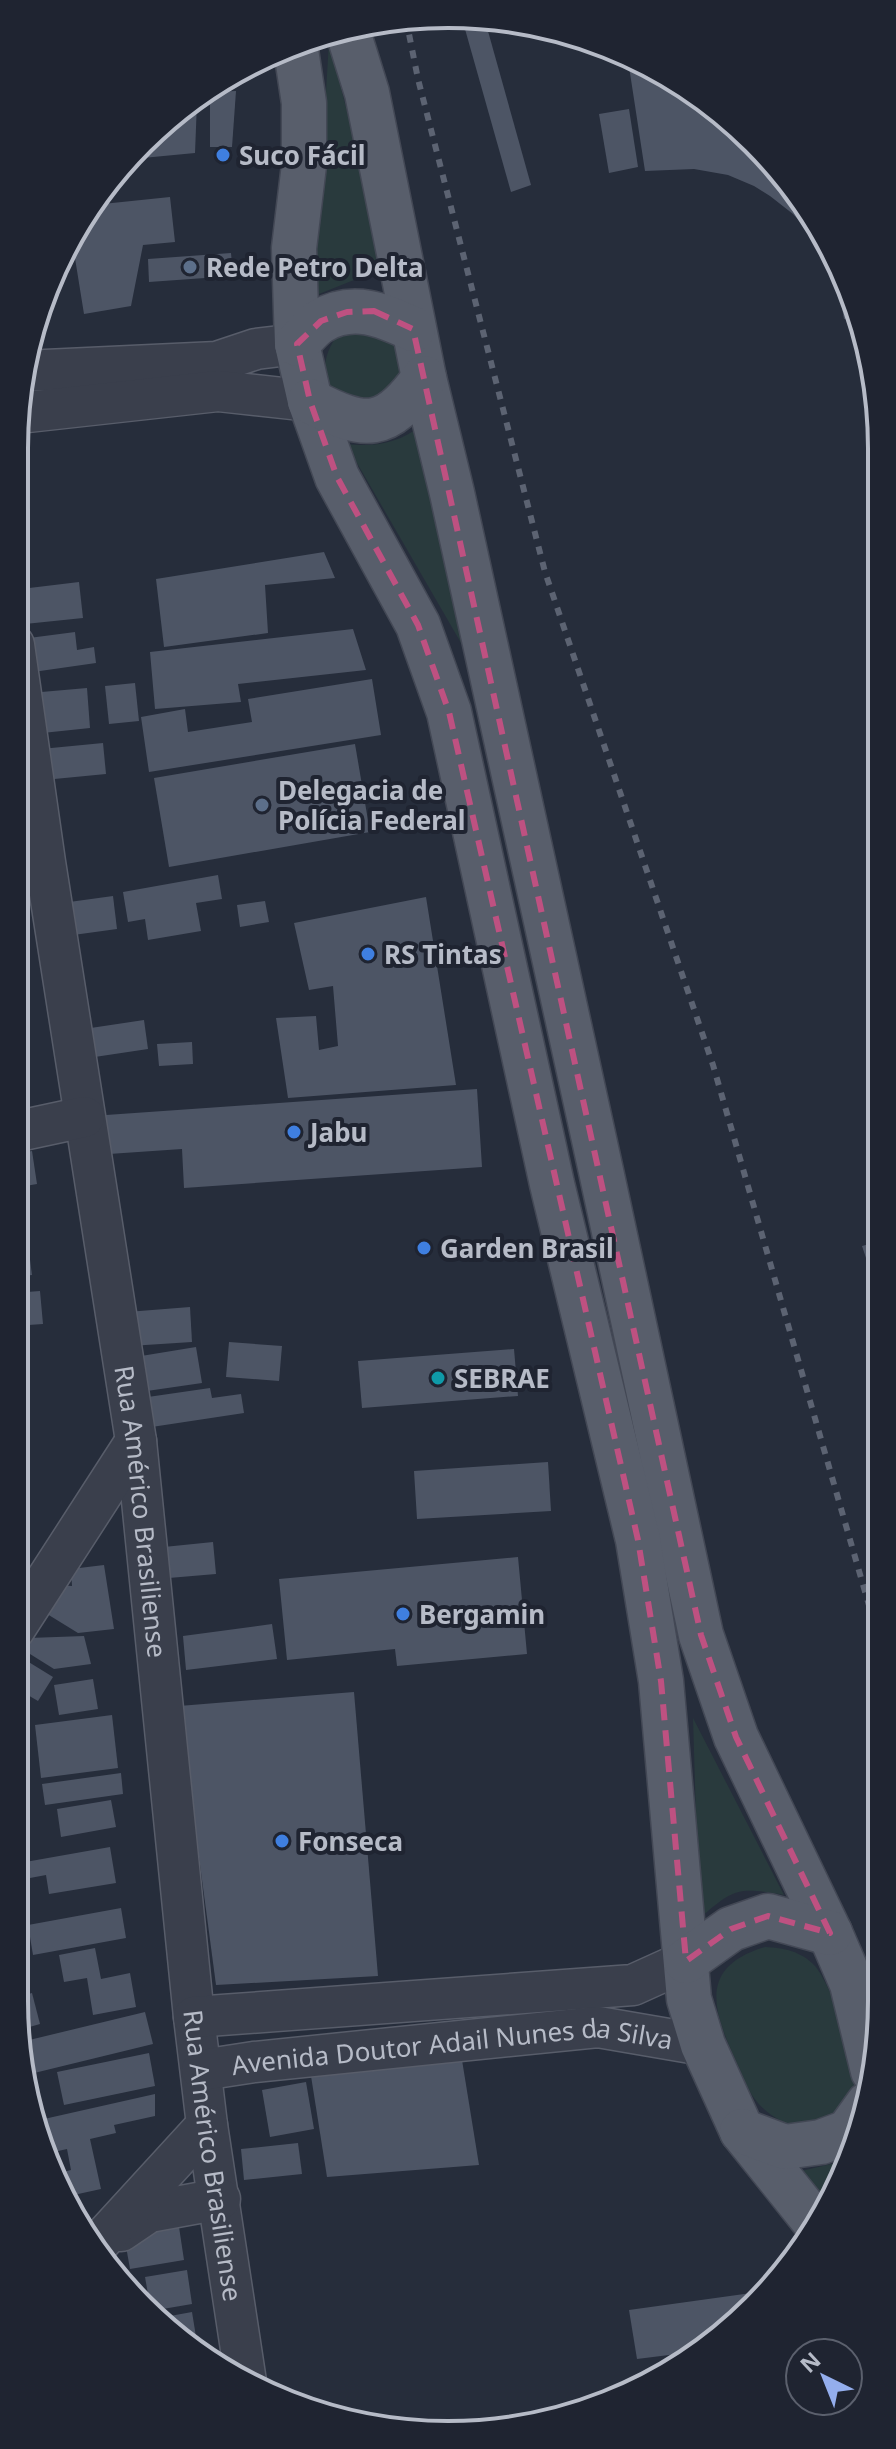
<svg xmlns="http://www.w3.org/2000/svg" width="896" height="2449" font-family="'Noto Sans',sans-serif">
  <rect width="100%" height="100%" fill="#262d3b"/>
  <!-- green -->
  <g fill="#293a3d">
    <path d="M329,41L390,280L369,274L314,296Z"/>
    <path d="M345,327L397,334L406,374L379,402C368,400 350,401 340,395C313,379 327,343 345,327Z"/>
    <path d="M422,425L468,655L346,444C376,447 397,444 422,425Z"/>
    <path d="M693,1718L784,1895C738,1887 734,1888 699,1919Z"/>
    <path d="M765,1947C784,1948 801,1951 815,1966C829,1982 857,2053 857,2074C857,2083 853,2097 847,2103C839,2110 829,2121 818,2125C794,2133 767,2116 754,2098C746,2087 741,2071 735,2059C713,2010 698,1967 765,1947Z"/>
    <path d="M844,2161L824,2201L801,2171Z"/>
  </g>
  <!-- building -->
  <g fill="#4d5565">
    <path d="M463,22L486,24L531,185L511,192Z"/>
    <path d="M628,60L689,87L774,162L837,256L856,316L844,319L839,291L830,265L813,236L793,214L770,196L754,186L728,175L694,169L645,171Z"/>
    <path d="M236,91L232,147H210V92Z"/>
    <path d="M197,102L195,153L132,159L135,156Z"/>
    <path d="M629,109L638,167L609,173L599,114Z"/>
    <path d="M170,197L175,242L143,245L131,306L84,314L74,252L69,253L93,205Z"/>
    <path d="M231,253L233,276L149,282L148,259Z"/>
    <path d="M324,552L335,578L265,585L268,633L164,647L156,579Z"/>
    <path d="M79,582L83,618L25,624L21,589Z"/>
    <path d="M353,629L366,670L238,684L241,702L155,709L150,652Z"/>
    <path d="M75,632L77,650L94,647L96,663L33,672L29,638Z"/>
    <path d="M372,679L381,735L149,772L141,717L185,709L188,732L252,722L248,699Z"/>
    <path d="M135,683L139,721L109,724L105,686Z"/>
    <path d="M87,688L90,728L33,734L30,693Z"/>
    <path d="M103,743L106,774L44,780L41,749Z"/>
    <path d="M355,744L370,832L169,867L154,778Z"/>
    <path d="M218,875L222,899L196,903L201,931L148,940L145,919L128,922L123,892Z"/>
    <path d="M113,896L117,929L66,936L62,903Z"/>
    <path d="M426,897L456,1085L288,1098L276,1018L316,1016L319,1050L338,1046L333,986L309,990L294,923Z"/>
    <path d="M265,901L269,922L240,927L237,905Z"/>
    <path d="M144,1020L148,1049L88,1058L84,1029Z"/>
    <path d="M192,1042L193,1064L159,1066L157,1044Z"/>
    <path d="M477,1089L482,1167L184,1188L182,1149L109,1154L106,1115Z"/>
    <path d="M32,1151L37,1184L14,1188V1154Z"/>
    <path d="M25,1212L30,1246L14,1248V1214Z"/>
    <path d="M880,1241V1300L862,1246Z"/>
    <path d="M29,1252L32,1275L14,1277V1254Z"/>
    <path d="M40,1291L43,1324L14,1326V1293Z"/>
    <path d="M190,1307L192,1342L130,1346L127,1312Z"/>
    <path d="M229,1342L282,1346L279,1381L226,1377Z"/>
    <path d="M196,1347L202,1383L140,1392L135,1357Z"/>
    <path d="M514,1349L518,1396L362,1408L358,1361Z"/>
    <path d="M210,1388L212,1398L241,1394L244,1413L145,1428L141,1398Z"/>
    <path d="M548,1462L551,1511L417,1519L414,1471Z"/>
    <path d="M14,1516L26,1524L14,1542Z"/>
    <path d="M213,1542L216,1574L157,1579L154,1548Z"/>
    <path d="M518,1557L527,1654L397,1666L395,1649L287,1660L279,1579Z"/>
    <path d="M104,1565L114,1629L78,1633L39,1609L56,1585L72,1586L71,1569Z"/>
    <path d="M272,1624L277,1659L186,1670L183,1636Z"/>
    <path d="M84,1636L91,1664L54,1669L22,1649L29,1638Z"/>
    <path d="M14,1653L53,1677L38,1701L14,1687Z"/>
    <path d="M93,1679L98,1709L59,1715L54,1685Z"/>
    <path d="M354,1692L378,1976L216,1985L179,1706Z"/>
    <path d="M14,1714L30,1724L14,1748Z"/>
    <path d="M112,1715L118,1768L41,1778L35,1725Z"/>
    <path d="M121,1773L123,1794L45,1805L42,1784Z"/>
    <path d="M111,1800L116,1827L61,1837L57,1809Z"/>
    <path d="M110,1847L116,1883L49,1894L46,1875L14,1881V1864Z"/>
    <path d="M121,1908L126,1938L33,1955L28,1925Z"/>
    <path d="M20,1933L29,1987L14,1989V1934Z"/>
    <path d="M95,1948L101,1979L130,1973L136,2007L93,2015L87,1978L64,1982L59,1955Z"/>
    <path d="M32,1993L40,2024L19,2030L14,1998Z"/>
    <path d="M145,2012L153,2044L26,2075L21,2042Z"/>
    <path d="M149,2053L155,2086L64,2105L57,2072Z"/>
    <path d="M462,2060L479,2165L327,2177L311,2076Z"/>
    <path d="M306,2082L314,2129L270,2137L262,2090Z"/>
    <path d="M155,2094V2116L114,2125L116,2133L90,2139L101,2189L69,2196L56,2174L71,2170L67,2149L45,2154L37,2141L36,2135L47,2132L44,2119Z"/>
    <path d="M298,2143L302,2174L244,2180L241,2149Z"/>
    <path d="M179,2227L184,2260L130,2269L124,2235Z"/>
    <path d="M187,2270L192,2304L151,2311L145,2277Z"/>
    <path d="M765,2291L701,2351L637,2359L629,2310Z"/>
    <path d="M192,2312L198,2349L159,2318Z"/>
  </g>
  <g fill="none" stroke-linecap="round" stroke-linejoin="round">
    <defs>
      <g id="minor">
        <path d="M24,371L217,362L256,349L297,344"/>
        <path d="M19,413L218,391L310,401"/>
        <path id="s1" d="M14,645L45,862L136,1441L194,2017L207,2125L246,2382"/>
        <path d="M14,1132L84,1117"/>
        <path d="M14,1630L136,1441"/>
        <path d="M194,2017L633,1985L686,1961"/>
        <path id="s2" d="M202,2070L254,2062L598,2027L703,2045"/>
        <path d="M121,2231L149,2212L220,2199"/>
        <path d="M97,2245L207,2125"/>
      </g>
      <g id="major">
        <path d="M348,32L367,93L424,378L452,493L601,1171L701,1635L736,1737L830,1933L852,1984L873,2071"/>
        <path d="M296,50L304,103V165L294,248L297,344L310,401L337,477L418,625L449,712L552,1184L638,1540L661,1681L689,1999L703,2045L742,2131L814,2221"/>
        <path d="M297,344C304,337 312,326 321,321C353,302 383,315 413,329"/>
        <path d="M310,401C366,430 386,431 424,378"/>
        <path d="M686,1961L731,1929L768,1916L830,1933"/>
        <path d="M742,2131L785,2147L821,2142L848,2132L868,2104"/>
      </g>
    </defs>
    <!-- minor casing -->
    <use href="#minor" stroke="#585d6a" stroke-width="43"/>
    <!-- major casing -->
    <use href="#major" stroke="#434855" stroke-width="47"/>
    <!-- minor -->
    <use href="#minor" stroke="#3a3f4c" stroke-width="40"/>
    <!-- major -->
    <use href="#major" stroke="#585e6b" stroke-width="44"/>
    <!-- rail -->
    <path stroke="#5c6372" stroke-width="6" stroke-dasharray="8 8" stroke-linecap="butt" d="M406,19L418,79L545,572L713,1065L881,1647"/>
  </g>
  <!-- marked area -->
  <path fill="none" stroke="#be5181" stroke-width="6" stroke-dasharray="16 10" stroke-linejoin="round" d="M374,311L413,329L701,1635L736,1737L830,1933L768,1916L731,1929L686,1961L661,1681L638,1540L449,712L418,625L337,477L310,401L297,344L321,321L347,312Z"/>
  <!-- markers -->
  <g fill="#3f7fe0" stroke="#1f2431" stroke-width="3">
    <circle cx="223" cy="155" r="8"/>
    <circle cx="368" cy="954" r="8"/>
    <circle cx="294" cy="1132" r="8"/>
    <circle cx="424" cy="1248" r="8"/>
    <circle cx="403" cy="1614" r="8"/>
    <circle cx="282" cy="1841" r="8"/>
  </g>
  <g fill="#5c6f8a" stroke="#1f2431" stroke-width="3">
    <circle cx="190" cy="267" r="8"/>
    <circle cx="262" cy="805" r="8"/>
  </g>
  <circle fill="#0f9aa8" stroke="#1f2431" stroke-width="3" cx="438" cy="1378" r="8"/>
  <g text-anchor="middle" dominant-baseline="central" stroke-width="8" stroke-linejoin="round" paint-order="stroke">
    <!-- poi labels -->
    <g font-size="26" font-weight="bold" fill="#b6bbc7" stroke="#1f2431" text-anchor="start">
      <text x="239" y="155">Suco Fácil</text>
      <text x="206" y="267">Rede Petro Delta</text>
      <text x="278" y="790">Delegacia de<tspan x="278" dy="30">Polícia Federal</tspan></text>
      <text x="384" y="954">RS Tintas</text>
      <text x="310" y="1132">Jabu</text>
      <text x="440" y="1248">Garden Brasil</text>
      <text x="454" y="1378">SEBRAE</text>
      <text x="419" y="1614">Bergamin</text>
      <text x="298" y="1841">Fonseca</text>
    </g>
    <!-- street labels -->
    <g font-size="26" fill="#b6bbc7" stroke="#1f2431">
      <text stroke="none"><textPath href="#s1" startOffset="876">Rua Américo Brasiliense</textPath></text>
      <text stroke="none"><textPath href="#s2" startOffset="252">Avenida Doutor Adail Nunes da Silva</textPath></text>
      <text stroke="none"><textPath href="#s1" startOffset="1524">Rua Américo Brasiliense</textPath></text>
    </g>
  </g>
  <!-- crop -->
  <path d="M0 0H896V2449H0ZM448 28H448A420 420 0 0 1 868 448V2001A420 420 0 0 1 448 2421H448A420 420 0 0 1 28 2001V448A420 420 0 0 1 448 28Z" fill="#1f2431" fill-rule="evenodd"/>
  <path fill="none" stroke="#b6bbc7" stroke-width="4" d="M448 28H448A420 420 0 0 1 868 448V2001A420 420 0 0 1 448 2421H448A420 420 0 0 1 28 2001V448A420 420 0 0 1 448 28Z"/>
  <!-- north arrow -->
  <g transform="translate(824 2377) rotate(317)"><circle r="38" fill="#1f2431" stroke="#5b606d" stroke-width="2"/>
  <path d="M0-6L14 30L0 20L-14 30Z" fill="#94aeed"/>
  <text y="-12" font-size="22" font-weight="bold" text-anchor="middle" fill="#b6bbc7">N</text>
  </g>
</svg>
